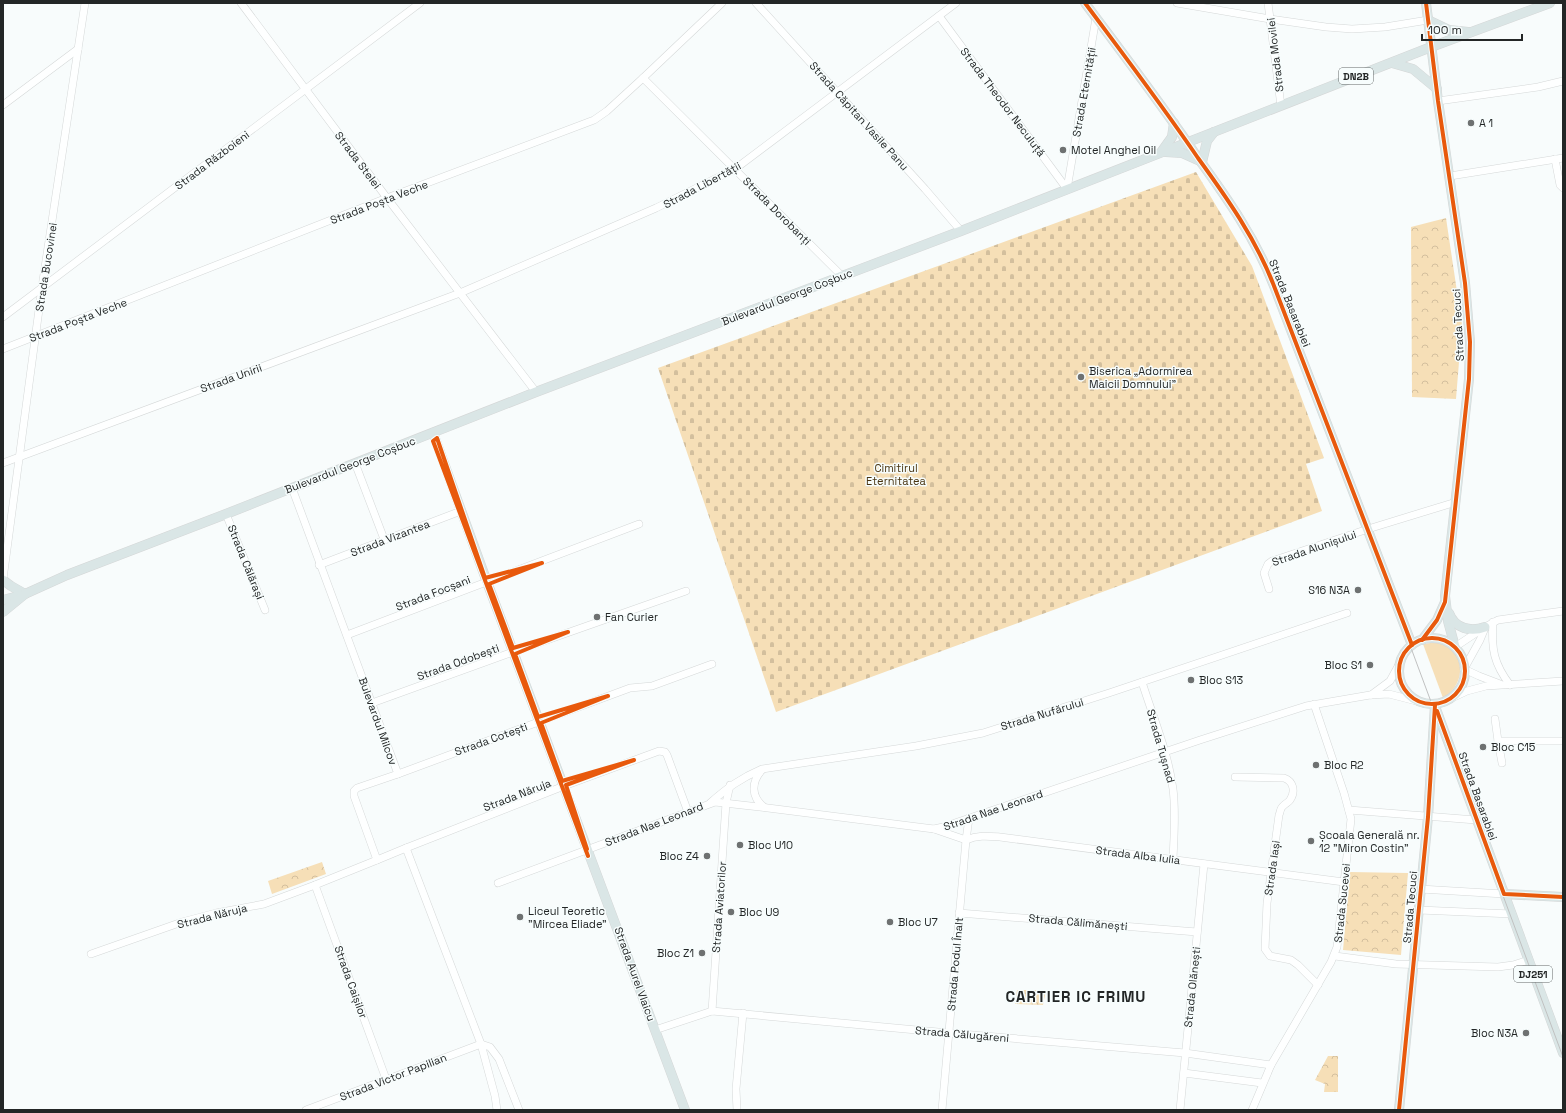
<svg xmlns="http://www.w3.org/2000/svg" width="1566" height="1113" font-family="'Space Grotesk',sans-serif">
  <defs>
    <pattern id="forest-crowns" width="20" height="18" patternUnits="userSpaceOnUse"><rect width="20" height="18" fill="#f6dfb7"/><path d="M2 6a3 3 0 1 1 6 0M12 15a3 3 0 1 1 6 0" fill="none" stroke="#d3bf9d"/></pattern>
    <pattern id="cemetery-stones" width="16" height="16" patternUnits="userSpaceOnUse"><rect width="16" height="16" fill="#f6dfb7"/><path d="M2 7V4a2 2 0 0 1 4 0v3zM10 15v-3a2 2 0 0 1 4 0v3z" fill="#d3bf9d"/></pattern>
  </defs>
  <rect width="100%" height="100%" fill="#f8fcfc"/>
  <!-- forest -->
  <g fill="url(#forest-crowns)">
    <path d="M1446,218L1462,325L1456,399L1412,397L1411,227Z"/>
    <path d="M322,862L326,874L272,894L268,881Z"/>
    <path d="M1350,872L1408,873L1401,955L1343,950Z"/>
    <path d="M1017,990H1046L1043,1005L1015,1004Z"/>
    <path d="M1328,1056H1338V1092H1324L1325,1084L1315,1080Z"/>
  </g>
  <!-- cemetery -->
  <path fill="url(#cemetery-stones)" d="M1196,172L1252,266L1324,458L1306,464L1322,511L776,712L658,368Z"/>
  <!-- garden -->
  <path fill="#f6dfb7" d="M1438,642C1465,650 1468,683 1443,698L1423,644Z"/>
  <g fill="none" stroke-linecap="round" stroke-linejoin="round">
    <defs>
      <g id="minor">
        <path d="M241,3L387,198L536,392"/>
        <path d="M756,3L925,189L961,231"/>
        <path d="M1177,3L1270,19L1326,27L1352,29L1385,27L1428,20"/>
        <path d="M1268,3L1281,106"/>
        <path d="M939,16L1067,189"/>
        <path d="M643,78L842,276"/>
        <path d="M1438,101L1538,87L1563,81"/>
        <path d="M3,105L78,49"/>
        <path d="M1555,159L1560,185L1563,188"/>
        <path d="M1450,176L1563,158"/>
        <path d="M1067,189L1096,18"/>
        <path d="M3,317L420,3"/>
        <path d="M3,349L387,198L594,120L607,111L643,78L722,3"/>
        <path d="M3,463L460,293L656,208L735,169L956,3"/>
        <path d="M355,463L384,539"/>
        <path d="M292,488L398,774L357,788L354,791V796L377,860L406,848L481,1044L495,1096L497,1110"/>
        <path d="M226,514L265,610"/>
        <path d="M319,565L461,511"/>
        <path d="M3,579L42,287L85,3"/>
        <path d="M1269,589L1264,573L1268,564L1272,561L1368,529L1456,502"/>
        <path d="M1493,622C1491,649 1494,664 1510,685"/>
        <path d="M1485,628L1480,640L1464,669L1479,676L1500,684"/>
        <path d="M347,635L639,524"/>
        <path d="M1455,647L1485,627L1498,620L1563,611"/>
        <path d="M1142,682C1153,717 1168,752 1173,789C1176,812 1174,836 1173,859"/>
        <path d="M1371,695L1390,681L1401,661"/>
        <path d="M1452,698L1467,691L1486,686L1563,681"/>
        <path d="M372,703L513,652L686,591"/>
        <path d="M1495,719L1498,741H1563"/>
        <path d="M1498,741L1502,763"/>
        <path d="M762,770C751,782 751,797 764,807"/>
        <path d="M398,774L630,688L652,686L712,664"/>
        <path d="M1235,777L1284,778C1293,781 1296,791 1290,800C1288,803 1282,805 1281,809C1280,811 1280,813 1279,815L1267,903L1265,949L1270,956L1291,960L1298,965L1318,985"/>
        <path d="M710,803C727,788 741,778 762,769L916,746L983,733L1109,693L1347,613"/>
        <path d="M1349,810L1476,820"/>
        <path d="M934,829L966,840C978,835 987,836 1000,837L1344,882"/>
        <path d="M406,848L564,786L659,751L665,752L667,755L688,812"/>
        <path d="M498,883L715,802L768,808L934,829L943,827L1200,740L1306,706L1370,695L1389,694L1420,702"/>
        <path d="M315,885L386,1079"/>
        <path d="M1420,889L1504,894"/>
        <path d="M1419,910L1512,914"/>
        <path d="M959,913L1197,932"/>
        <path d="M91,954L182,922L216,913L264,904L315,885L377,860"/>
        <path d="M1335,956L1396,964L1498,967L1513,965L1529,960"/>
        <path d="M712,1011L726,803L730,785"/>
        <path d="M655,1030L712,1011L949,1033L1185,1053L1271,1065"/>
        <path d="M481,1044L490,1047L499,1059L519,1110"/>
        <path d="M1184,1073L1262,1083"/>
        <path d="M306,1110L481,1044"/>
        <path d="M737,1110L736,1089L743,1013"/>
        <path d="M942,1110L966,840L969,818"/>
        <path d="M1180,1110L1204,864"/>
        <path d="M1252,1110L1271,1065L1331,962L1337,947L1351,819L1344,793L1314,704"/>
      </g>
      <g id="major">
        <path d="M1085,3C1123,54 1162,105 1198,158C1227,198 1256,239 1274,286L1412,645"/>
        <path d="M1426,3L1438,101L1465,283L1470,342L1469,379L1445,596L1448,621L1455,647"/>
        <path d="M1428,20L1449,30L1468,32"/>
        <path d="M1392,63L1413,69L1437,89"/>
        <path d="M1162,151L1172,137L1174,123"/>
        <path d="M1166,152L1182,153L1202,162L1207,141L1214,132"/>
        <path d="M433,433L487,582L685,1110"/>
        <path d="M3,580L11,586L25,594"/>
        <path d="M3,600L22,595"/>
        <path d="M3,612L25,594L67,575L226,514L536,392L961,231L1431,47L1550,3"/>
        <path d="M1449,613C1455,629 1471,632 1485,627"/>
        <circle cx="1432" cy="671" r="33"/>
        <path d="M1422,640L1437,620L1445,602"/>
        <path d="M1436,709L1563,1053"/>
        <path d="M1504,894L1563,897"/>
        <path d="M1399,1110L1428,817L1435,705"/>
      </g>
    </defs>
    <!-- minor casing -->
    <use href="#minor" stroke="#d5d8d8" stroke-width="8"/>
    <!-- major casing -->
    <use href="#major" stroke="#d5d7d7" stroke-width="10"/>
    <!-- minor -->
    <use href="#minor" stroke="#feffff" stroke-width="7"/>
    <!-- major -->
    <use href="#major" stroke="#dae6e6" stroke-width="9"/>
    <!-- tram -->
    <path stroke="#c0c1c1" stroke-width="1" d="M1083,3C1120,50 1156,98 1190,148C1218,188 1246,228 1267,272L1388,586L1563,1057"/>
    <defs>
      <g id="cycleway">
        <path d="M1085,3C1123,54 1162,105 1198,158C1227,198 1256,239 1274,286L1412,645"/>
        <circle cx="1432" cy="671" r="33"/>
        <path d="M1422,640L1437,620L1445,602L1469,379L1470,342L1465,283L1438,101L1426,3"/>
        <path d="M1437,711L1504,894L1563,897"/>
        <path d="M587,849L566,785L634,760L562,781L541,723L608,696L538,717L515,654L568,632L513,648L489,584L542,563L485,578L437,438L433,441L588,856"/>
        <path d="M1399,1110L1428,817L1435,705"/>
      </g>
    </defs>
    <!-- cycleway casing -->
    <use href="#cycleway" stroke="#f7fdfd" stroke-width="6"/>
    <!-- cycleway -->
    <use href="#cycleway" stroke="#e8590c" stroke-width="4"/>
  </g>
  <!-- markers -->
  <g fill="#6e7171" stroke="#f7fdfd" stroke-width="1.5">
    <circle cx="1471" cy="123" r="4"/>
    <circle cx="1063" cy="150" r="4"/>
    <circle cx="1081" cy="377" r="4"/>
    <circle cx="1358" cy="590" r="4"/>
    <circle cx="597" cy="617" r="4"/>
    <circle cx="1370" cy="665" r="4"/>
    <circle cx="1191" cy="680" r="4"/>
    <circle cx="1483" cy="747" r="4"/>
    <circle cx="1316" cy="765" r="4"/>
    <circle cx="1311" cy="841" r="4"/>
    <circle cx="740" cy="845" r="4"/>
    <circle cx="707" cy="856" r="4"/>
    <circle cx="731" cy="912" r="4"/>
    <circle cx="520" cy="917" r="4"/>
    <circle cx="890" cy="922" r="4"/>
    <circle cx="702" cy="953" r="4"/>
    <circle cx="1526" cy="1033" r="4"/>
  </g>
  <g text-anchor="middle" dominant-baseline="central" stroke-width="3" stroke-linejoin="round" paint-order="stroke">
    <!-- shield labels -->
    <g fill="#f7fdfd" stroke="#636666" stroke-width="1">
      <rect x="1339" y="68" width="34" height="16" rx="3"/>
      <rect x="1514" y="966" width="38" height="16" rx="3"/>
    </g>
    <g font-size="10" font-weight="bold" fill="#232626">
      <text x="1356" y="76">DN2B</text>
      <text x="1533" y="974">DJ251</text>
    </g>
    <!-- street labels -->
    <g font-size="11" fill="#232626" stroke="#f7fdfd">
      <text transform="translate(1275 55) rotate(-97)">Strada Movilei</text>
      <text transform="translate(1084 92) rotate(-80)">Strada Eternității</text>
      <text transform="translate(1003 102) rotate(53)">Strada Theodor Neculuță</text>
      <text transform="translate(859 116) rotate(48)">Strada Căpitan Vasile Panu</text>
      <text transform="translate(212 160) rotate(-37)">Strada Războieni</text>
      <text transform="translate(358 160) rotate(53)">Strada Stelei</text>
      <text transform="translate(702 185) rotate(-28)">Strada Libertății</text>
      <text transform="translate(379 202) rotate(-21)">Strada Poșta Veche</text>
      <text transform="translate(777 211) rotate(45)">Strada Dorobanți</text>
      <text transform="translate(46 267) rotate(-81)">Strada Bucovinei</text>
      <text transform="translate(787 297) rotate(-21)">Bulevardul George Coșbuc</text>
      <text transform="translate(1290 303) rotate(68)">Strada Basarabiei</text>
      <text transform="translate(78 320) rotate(-21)">Strada Poșta Veche</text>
      <text transform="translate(1458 325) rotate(-93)">Strada Tecuci</text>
      <text transform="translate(231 378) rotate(-20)">Strada Unirii</text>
      <text transform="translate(350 465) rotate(-21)">Bulevardul George Coșbuc</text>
      <text transform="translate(390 538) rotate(-21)">Strada Vizantea</text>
      <text transform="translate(1314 548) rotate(-19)">Strada Alunișului</text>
      <text transform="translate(246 562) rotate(68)">Strada Călărași</text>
      <text transform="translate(433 593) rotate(-21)">Strada Focșani</text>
      <text transform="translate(458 662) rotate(-20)">Strada Odobești</text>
      <text transform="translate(1042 714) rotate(-17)">Strada Nufărului</text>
      <text transform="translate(378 721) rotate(70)">Bulevardul Milcov</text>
      <text transform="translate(491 739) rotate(-20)">Strada Cotești</text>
      <text transform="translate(1161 746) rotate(74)">Strada Tușnad</text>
      <text transform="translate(517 795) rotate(-21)">Strada Năruja</text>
      <text transform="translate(1478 796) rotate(70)">Strada Basarabiei</text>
      <text transform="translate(993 810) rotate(-19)">Strada Nae Leonard</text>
      <text transform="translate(654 824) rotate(-21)">Strada Nae Leonard</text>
      <text transform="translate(1138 855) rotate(7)">Strada Alba Iulia</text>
      <text transform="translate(1272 868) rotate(-82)">Strada Iași</text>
      <text transform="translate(1342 903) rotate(-84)">Strada Sucevei</text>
      <text transform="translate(719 907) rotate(-86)">Strada Aviatorilor</text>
      <text transform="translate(1410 907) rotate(-85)">Strada Tecuci</text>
      <text transform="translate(212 916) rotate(-14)">Strada Năruja</text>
      <text transform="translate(1078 922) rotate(5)">Strada Călimănești</text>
      <text transform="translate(955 964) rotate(-85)">Strada Podul Înalt</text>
      <text transform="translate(635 974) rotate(70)">Strada Aurel Vlaicu</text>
      <text transform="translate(351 982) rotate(70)">Strada Caișilor</text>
      <text transform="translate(1192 987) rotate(-84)">Strada Olănești</text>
      <text transform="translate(962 1034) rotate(5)">Strada Călugăreni</text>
      <text transform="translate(393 1077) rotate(-21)">Strada Victor Papilian</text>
    </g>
    <!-- poi labels -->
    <g font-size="11" fill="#232626" stroke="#f7fdfd" text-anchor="start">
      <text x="1479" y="123">A 1</text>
      <text x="1071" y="150">Motel Anghel Oil</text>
      <text x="1089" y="371">Biserica „Adormirea<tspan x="1089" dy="13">Maicii Domnului”</tspan></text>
      <text x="1350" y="590" text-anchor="end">S16 N3A</text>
      <text x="605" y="617">Fan Curier</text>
      <text x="1362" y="665" text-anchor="end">Bloc S1</text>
      <text x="1199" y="680">Bloc S13</text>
      <text x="1491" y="747">Bloc C15</text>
      <text x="1324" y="765">Bloc R2</text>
      <text x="1319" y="835">Școala Generală nr.<tspan x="1319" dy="13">12 "Miron Costin"</tspan></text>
      <text x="748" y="845">Bloc U10</text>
      <text x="699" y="856" text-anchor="end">Bloc Z4</text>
      <text x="528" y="911">Liceul Teoretic<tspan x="528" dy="13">"Mircea Eliade"</tspan></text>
      <text x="739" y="912">Bloc U9</text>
      <text x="898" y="922">Bloc U7</text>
      <text x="694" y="953" text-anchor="end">Bloc Z1</text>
      <text x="1518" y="1033" text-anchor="end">Bloc N3A</text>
    </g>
    <!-- park labels -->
    <g font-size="11" fill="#493410" stroke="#f7fdfd">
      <text x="896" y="468">Cimitirul<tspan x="896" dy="13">Eternitatea</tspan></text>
    </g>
    <!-- district labels -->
    <g font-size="15" font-weight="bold" letter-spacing="1" fill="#232626" stroke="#f7fdfd">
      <text x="1076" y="996">CARTIER IC FRIMU</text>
    </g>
  </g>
  <!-- border -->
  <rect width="1566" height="1113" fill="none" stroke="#232626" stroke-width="8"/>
  <!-- scale -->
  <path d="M1422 34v6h100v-6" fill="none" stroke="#232626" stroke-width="2"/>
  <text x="1428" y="34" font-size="12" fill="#232626" stroke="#f7fdfd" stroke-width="3" paint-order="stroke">100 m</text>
</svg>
